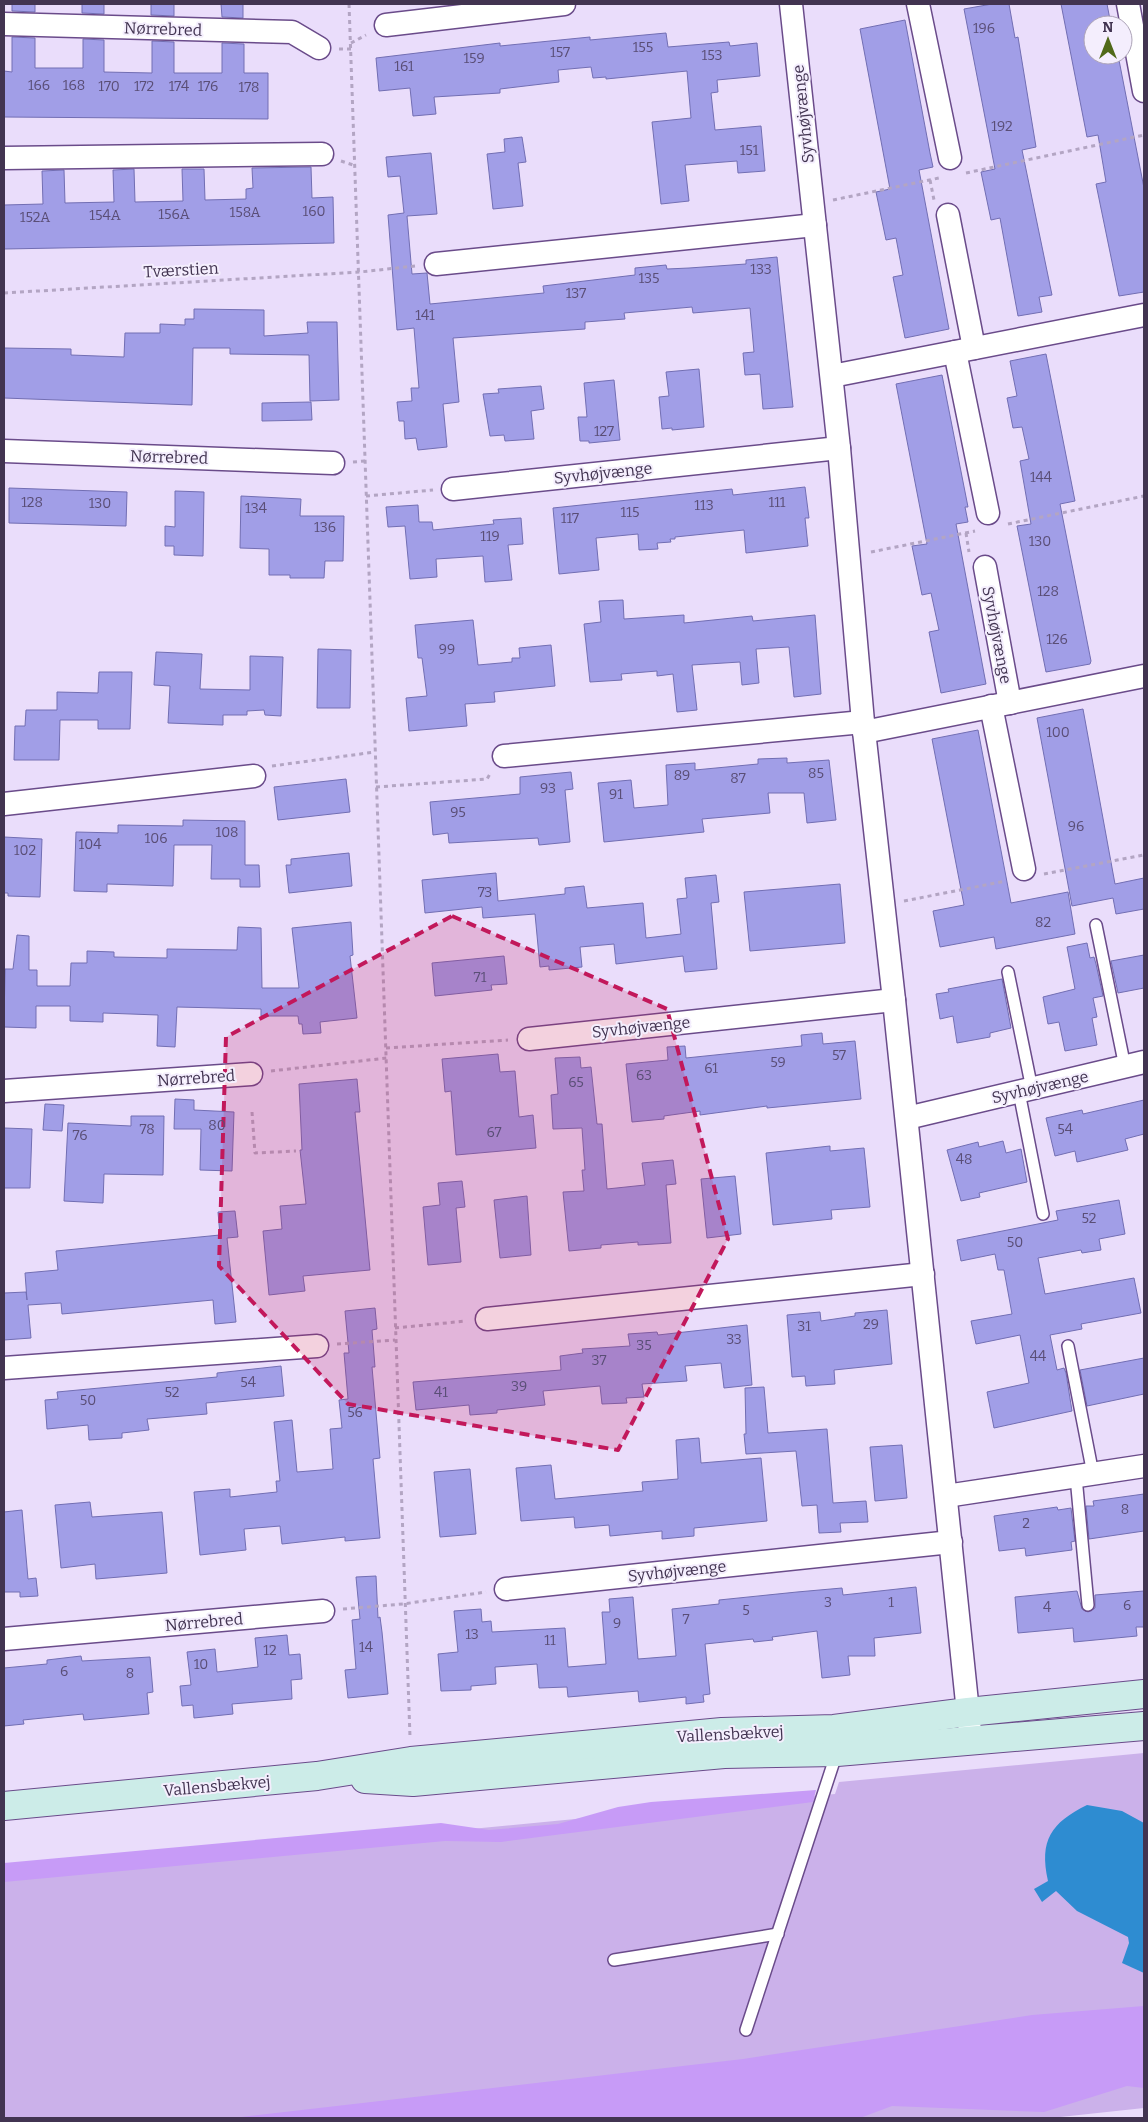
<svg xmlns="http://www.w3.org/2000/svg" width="1148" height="2122" font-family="Bitter,serif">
  <rect width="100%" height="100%" fill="#eaddfb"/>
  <!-- green -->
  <path fill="#cbb1ea" d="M1144,1753V2108L1051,2118H4V1874L835,1794L839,1782Z"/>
  <!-- forest -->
  <g fill="#c79bf7">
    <path d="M816,1790L813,1802L501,1842L445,1841L4,1882V1863L441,1823L489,1830L558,1824L618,1807L651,1802Z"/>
    <path d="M1144,2006V2088L1127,2086L1044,2112L892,2106L860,2118H233L743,2059L1032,2015Z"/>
  </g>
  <!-- water -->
  <path fill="#2e8cd1" d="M1087,1805L1122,1811L1144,1823V1973L1122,1963L1129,1943L1128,1937L1077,1911L1056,1891L1042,1902L1034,1889L1048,1881C1039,1840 1051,1823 1087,1805Z"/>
  <!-- building -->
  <g fill="#a19ee7" stroke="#726eb3">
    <path d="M12,4H35V12L12,11Z"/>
    <path d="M82,4H104V14L82,13Z"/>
    <path d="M151,4H174V16L151,15Z"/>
    <path d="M221,4H243V18L222,17Z"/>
    <path d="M992,4H1009L1015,38L1018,37L1036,147L1022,150L1052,295L1039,297L1042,312L1018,316L1000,218L991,220L981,172L995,169L964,9Z"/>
    <path d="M1061,4H1107L1111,25H1093V55H1118L1144,188V292L1119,296L1096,184L1106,182L1098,135L1087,137Z"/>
    <path d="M905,20L930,153L933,167L919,170L949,329L905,338L893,277L903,275L896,238L886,240L876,192L890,189L860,29Z"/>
    <path d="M666,33L668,47L729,42L730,46L757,43L760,76L717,80L718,92L711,93L715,130L761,126L765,171L738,173L737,161L685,165L689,201L661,204L652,122L691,118L687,71L606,79V77L593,78L591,67L558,70L559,82L500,89V93L434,97L436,114L413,116L410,88L379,91L376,58L500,43V46L590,37V40Z"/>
    <path d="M12,37L35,38V68H83V39L104,40V72L152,73V41L174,42V73H222V43L244,44V73H268V119L4,117V71L12,72Z"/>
    <path d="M522,137L526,162L518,163L523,206L493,209L487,154L505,152L504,139Z"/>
    <path d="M431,153L437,214L407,216L412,274L427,273L430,304L544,293L543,286L635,275V268L666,265L667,269L689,268L746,264V260L777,257L793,407L763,409L760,374L745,375L743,353L754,352L750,308L693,313L692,307L624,313L625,319L585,322V329L453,338L459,402L443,404L447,447L418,450L416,438L405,439L404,421H399L397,402L412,401L411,388H419L414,328L397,330L388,215L404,213L400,176L388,177L386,157Z"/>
    <path d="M311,167L312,198L333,197L334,243L4,249V205L43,204L42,171L64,170L65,203L114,202L113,170L134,169L135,202L183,201L182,169H204L205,200L246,199V189L253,188L252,168Z"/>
    <path d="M194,309L264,310V336L308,333L307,322H337L339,400L310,401L309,355L230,354V348H193L192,405L4,398V348L71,349V355L124,357L125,333H160V324L185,325V319H194Z"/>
    <path d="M1046,354L1075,501L1060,504L1091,661L1090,664L1046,672L1017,526L1031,524L1020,461L1029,459L1022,427L1013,428L1007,398L1017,396L1010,361Z"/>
    <path d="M699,369L704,427L672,430V428L662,429L659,397L669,396L666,372Z"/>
    <path d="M942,375L968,507H965L968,522L956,524L986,684L941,693L929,632L939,630L931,593L922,595L912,546L927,544L896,384Z"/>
    <path d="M614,380L620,440L589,443V441H580L578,417H587L584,383Z"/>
    <path d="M541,386L544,409L531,411L534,439L505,441L504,435L490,436L483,394L499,393L498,389Z"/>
    <path d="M311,402L312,420L262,421V403Z"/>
    <path d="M805,487L809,518H805L808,546L746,553L744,530L675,537V539H670L671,542L657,543L658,549L639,550L638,534L596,538L599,570L559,574L553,508L732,489L733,495Z"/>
    <path d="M9,488L127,492L126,526L9,523Z"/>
    <path d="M175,491L204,492L203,556L174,555V546H165V526L175,527Z"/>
    <path d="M241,496L301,499L300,516H344L343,561H325L324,578H290V575H269V549L240,548Z"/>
    <path d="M418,505L419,522H432L433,530L494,524L493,520L521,518L523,544L508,545L512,580L485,582L483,556L436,559L437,577L410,579L405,526L388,527L386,507Z"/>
    <path d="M623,600L624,619L684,615V623L752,616L753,621L815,615L821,694L794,697L789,647L756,649L759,683L742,685L740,662L692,665L697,710L677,712L673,674L657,676V671L621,674L622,680L590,682L584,624L601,622L599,601Z"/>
    <path d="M473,620L478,665L512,662V658H520L519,648L551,645L555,686L494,692L495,702L465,704L467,726L409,731L406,698L427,696L422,658H418L415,625Z"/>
    <path d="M318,649L351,650L350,708H317Z"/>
    <path d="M156,652L202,654L200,689L250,690V656L283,657L281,716L265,715L264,710L247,711V715H223V725L168,723L170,686L154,685Z"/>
    <path d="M99,672H132L130,729H98V720H60L59,760H14L15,726H25L26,710H57V692L98,693Z"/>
    <path d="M1083,709L1115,884L1144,878V909L1116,914L1113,898L1072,906L1037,718Z"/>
    <path d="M978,730L1011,903L1068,892L1075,934L996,949L994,937L940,947L933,911L964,905L932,739Z"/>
    <path d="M787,758V763L829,760L836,820L807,823L804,793H768L770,813L702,819L704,832L604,842L598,783L631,780L634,808L668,805L666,765L695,763V770L758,764V759Z"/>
    <path d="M571,772L573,789L565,790L570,842L539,845L538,838L449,843L448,833L433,835L430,802L520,794V777Z"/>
    <path d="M346,779L350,812L278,820L274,787Z"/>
    <path d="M183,820L245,821V865H259L260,887H240V879H211L212,845H174L173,886L107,884V892L74,891L76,832L118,833V825L183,826Z"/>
    <path d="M4,837L42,839L40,897L8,896V893H4Z"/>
    <path d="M349,853L352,886L289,893L286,865H291V859Z"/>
    <path d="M496,873L498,901L565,894V888L584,886L587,908L643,903L646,938L681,934L677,899L687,898L685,878L716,875L719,902L711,903L717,969L685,972L683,956L616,964L614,944L580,947L582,967L549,970V966L540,967L535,914L483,918L482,907L425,913L422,880Z"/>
    <path d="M840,884L845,943L750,951L744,892Z"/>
    <path d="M351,922L353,955L350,956L357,1018L320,1022L321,1033L303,1034L302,1024H299L298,1016H261V1009L177,1007L175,1047L157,1046L158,1015L103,1013V1022L70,1021V1006H36V1028L4,1027L5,969H13L17,935L29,936V970H37V986H70L71,963H87V951L114,952V957L167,958V949L237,950L238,927L261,928L262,988H299L292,928Z"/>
    <path d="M1087,943L1090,958L1094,957L1096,964L1103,996L1093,998L1097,1017L1092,1018L1097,1045L1065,1051L1059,1022L1048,1024L1043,997L1075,989L1067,947Z"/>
    <path d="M1144,955V988L1118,993L1111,961Z"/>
    <path d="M504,956L507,984L491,985L492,990L435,996L432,963Z"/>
    <path d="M1002,979L1011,1028L990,1033V1037L957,1043L953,1016L940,1019L936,994L949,992L948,989Z"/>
    <path d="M822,1033L823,1044L855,1041L861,1099L767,1108V1106L700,1115V1111L664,1116V1119L632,1122L626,1064L668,1060L667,1047L685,1046L686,1058L802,1046L801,1035Z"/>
    <path d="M498,1054L500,1072L515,1071L519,1117L533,1115L536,1148L456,1155L451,1091L445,1092L442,1059Z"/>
    <path d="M580,1057L581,1068L591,1067L597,1124H602L607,1189L645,1185L642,1163L673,1160L676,1184L666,1185L671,1243L638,1245V1242L601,1245V1248L569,1251L563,1192L584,1191L582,1170H585L582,1128L553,1129L551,1095L558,1094L555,1058Z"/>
    <path d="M357,1079L360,1112H355L370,1270L303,1276L305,1291L269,1295L263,1231L282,1229L280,1206L306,1204L300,1150H302L299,1084Z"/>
    <path d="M175,1099L194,1100V1110L234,1112L232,1171L200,1170L201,1129H174Z"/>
    <path d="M1144,1100V1134L1125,1139L1128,1150L1077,1162L1075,1151L1055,1156L1046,1118L1082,1110L1083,1114Z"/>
    <path d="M45,1104L64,1105L62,1131L43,1130Z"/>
    <path d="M131,1116H164L163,1175L104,1174L103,1203L64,1201L68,1123L131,1126Z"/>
    <path d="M4,1128L32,1129L30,1188H4Z"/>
    <path d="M1003,1141L1006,1153L1021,1149L1027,1182L979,1193L980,1197L961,1201L947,1150L978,1142L979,1147Z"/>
    <path d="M830,1146V1151L864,1148L870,1207L831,1210L832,1219L773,1225L766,1153Z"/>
    <path d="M735,1176L741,1234L707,1238L701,1179Z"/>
    <path d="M462,1181L465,1207L456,1208L461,1262L428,1265L423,1207L440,1205L438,1183Z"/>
    <path d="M527,1196L531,1255L500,1258L494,1200Z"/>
    <path d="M1119,1200L1125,1234L1099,1239L1101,1250L1082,1253L1081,1250L1038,1258L1045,1294L1134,1278L1141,1313L1081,1324L1082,1329L1050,1335L1057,1370L1064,1368L1066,1373L1072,1411L994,1428L987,1392L1029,1383L1020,1335L976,1344L971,1321L1012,1314L1004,1270H998L995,1254L961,1261L957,1240L1058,1220L1056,1211Z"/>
    <path d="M235,1211L238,1237L227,1238L236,1322L215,1324L213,1300L62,1314L61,1303L28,1305L31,1338L4,1340V1293L26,1292L27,1300L25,1273L58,1270L56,1251L220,1235L218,1212Z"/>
    <path d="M375,1308L377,1329L372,1330L375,1367H372L380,1458L373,1459L380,1538L345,1541V1537L282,1544L280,1526L244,1529L246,1550L200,1555L194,1492L230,1489V1497L277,1492L276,1481H280L274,1422L292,1420L297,1472L333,1469L330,1429L342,1428L339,1400L348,1399L344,1353H349L345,1311Z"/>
    <path d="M887,1310L892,1364L834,1370L835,1384L806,1386L805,1376L792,1377L787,1315L820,1312L821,1321L855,1316V1313Z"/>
    <path d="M747,1325L752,1385L724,1388L721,1363L685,1366L687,1381L642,1384L644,1397L626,1398L627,1403L602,1404L600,1386L543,1391L545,1405L497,1410V1413L470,1415L469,1405L416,1410L413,1382L561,1370L560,1356L583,1353L582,1349L630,1346L628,1334L657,1332L658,1335Z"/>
    <path d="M1144,1358V1394L1087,1406L1080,1370Z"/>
    <path d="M281,1366L284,1396L206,1403L207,1414L147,1419L149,1430L122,1433V1438L89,1440L88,1425L47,1429L45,1400L58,1399L57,1392L217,1377V1373Z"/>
    <path d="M764,1387L768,1433L827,1429L833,1503L866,1501L868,1522L840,1523L841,1532L819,1533L817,1505L802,1506L796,1451L746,1454L744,1434H746L745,1388Z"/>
    <path d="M699,1438L701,1463L761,1458L767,1521L694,1528V1536L662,1539V1531L610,1536L609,1525L575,1528L574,1517L521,1521L516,1468L551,1465L555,1499L643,1491L642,1482L678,1479L676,1440Z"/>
    <path d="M902,1445L907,1498L875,1501L870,1447Z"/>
    <path d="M470,1469L476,1534L440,1537L434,1472Z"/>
    <path d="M1144,1494V1531L1089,1539L1086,1506H1094L1093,1501Z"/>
    <path d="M90,1502L92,1517L162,1512L167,1573L96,1579L95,1564L61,1568L55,1505Z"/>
    <path d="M1057,1507L1058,1510L1071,1508L1075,1541L1071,1542L1072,1550L1026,1556L1025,1548L999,1551L994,1516Z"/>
    <path d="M22,1510L28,1579L36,1578L38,1596L20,1597V1592H4V1512Z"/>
    <path d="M376,1576L378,1618L380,1617L382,1632L388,1694L348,1698L345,1670L356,1669L352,1620L360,1619L356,1577Z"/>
    <path d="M916,1587L921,1633L874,1638L875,1656H848L850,1675L822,1678L817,1631L772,1637L773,1640L754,1642L753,1639L705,1644L710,1694L703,1695L704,1702L686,1704V1697L639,1702L638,1691L568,1697L567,1687L539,1688L537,1664L495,1667L496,1684L471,1686V1690L441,1691L438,1654L458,1652L454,1611L481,1609L482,1622L491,1621L492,1632L565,1628L568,1667L606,1664L602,1612H610L609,1599L633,1597L638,1659L676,1656L672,1609L719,1604V1600L797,1592L842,1588L843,1595Z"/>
    <path d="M1077,1591L1082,1609L1088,1612L1095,1608V1595L1144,1591V1627H1136L1137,1636L1074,1642L1073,1628L1018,1633L1015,1597Z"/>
    <path d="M287,1635L289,1655L300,1654L302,1679L291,1680L292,1699L232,1704L233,1714L194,1718L193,1705L182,1706L180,1686L191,1685L187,1652L215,1649L217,1672L258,1667L255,1638Z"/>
    <path d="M81,1656L82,1661L150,1657L153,1692L147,1693L149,1714L84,1720L83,1714L23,1720L24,1724L4,1726V1668L47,1664V1660Z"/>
  </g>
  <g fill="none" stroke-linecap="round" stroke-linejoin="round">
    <defs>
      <g id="lane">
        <path d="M1096,925L1125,1067"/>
        <path d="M1008,972L1032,1089"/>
        <path d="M1019,1092L1043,1214"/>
        <path d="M1068,1346L1093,1474"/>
        <path d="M1076,1477L1088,1605"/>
        <path d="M614,1960L778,1934"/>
        <path d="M746,2030L837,1752"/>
      </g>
      <g id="street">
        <path d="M791,4L839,448L863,722L894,1000L971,1741"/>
        <path d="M918,4L950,158"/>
        <path d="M1128,4L1144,91"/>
        <path d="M4,24L292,32L319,48"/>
        <path d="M386,25L564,4"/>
        <path d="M4,158L322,154"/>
        <path d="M948,215L974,348"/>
        <path d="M436,264L815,225"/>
        <path d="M955,352L988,513"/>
        <path d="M832,376L1144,315"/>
        <path d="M4,451L333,463"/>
        <path d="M453,489L839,448"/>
        <path d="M985,567L1010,703"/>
        <path d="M991,706L1024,869"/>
        <path d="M864,732L1144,676"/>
        <path d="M504,756L863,722"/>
        <path d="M4,804L254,776"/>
        <path d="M529,1039L894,1000"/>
        <path d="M4,1091L251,1074"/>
        <path d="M907,1118L1144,1062"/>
        <path d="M487,1319L923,1274"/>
        <path d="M4,1368L317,1346"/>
        <path d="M946,1496L1144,1466"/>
        <path d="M506,1589L951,1542"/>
        <path d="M4,1639L323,1611"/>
      </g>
      <g id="secondary">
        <path d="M365,1779L413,1782L724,1754L837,1752L1144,1726"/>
        <path d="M4,1806L317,1776L411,1761L722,1732L834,1729L968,1712L1144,1694"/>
      </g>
    </defs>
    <!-- lane casing -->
    <use href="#lane" stroke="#6a4b8a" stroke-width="14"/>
    <!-- street casing -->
    <use href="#street" stroke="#6a4b8a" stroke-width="25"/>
    <!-- secondary casing -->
    <use href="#secondary" stroke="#6a4b8a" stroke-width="30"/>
    <!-- path -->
    <g stroke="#b3a5c3" stroke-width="3" stroke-dasharray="4 4" stroke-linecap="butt">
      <path d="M349,4L410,1737"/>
      <path d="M351,43L366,35"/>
      <path d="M339,49H351"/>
      <path d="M341,161L356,166"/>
      <path d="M966,173L1144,135"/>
      <path d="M930,180L934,200"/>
      <path d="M833,200L939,178"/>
      <path d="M4,293L360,272L415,266"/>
      <path d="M353,462L365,461"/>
      <path d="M366,496L433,490"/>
      <path d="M1008,524L1144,496"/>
      <path d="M966,533L969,552"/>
      <path d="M871,552L975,531"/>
      <path d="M272,766L375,752"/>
      <path d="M376,787L487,779L491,772"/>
      <path d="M1044,874L1144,855"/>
      <path d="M904,901L1006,881"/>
      <path d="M386,1048L508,1040"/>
      <path d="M271,1071L387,1058"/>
      <path d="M252,1112L255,1153L296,1151"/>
      <path d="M395,1328L466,1321"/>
      <path d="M337,1344L395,1340"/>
      <path d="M343,1609L403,1604L486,1592"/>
    </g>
    <!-- lane -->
    <use href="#lane" stroke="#fff" stroke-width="11"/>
    <!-- street -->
    <use href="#street" stroke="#fff" stroke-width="22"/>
    <!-- secondary -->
    <use href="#secondary" stroke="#ccece8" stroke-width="28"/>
  </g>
  <!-- marked area -->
  <path fill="#c2185b" fill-opacity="0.2" stroke="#c2185b" stroke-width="4" stroke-dasharray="10 6" stroke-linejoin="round" d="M452,916L667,1009L728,1239L618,1450L348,1404L219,1266L226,1037Z"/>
  <g text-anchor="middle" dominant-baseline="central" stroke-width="4" stroke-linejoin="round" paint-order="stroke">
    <!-- number labels -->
    <g font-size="14" fill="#5a4e76">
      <text x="984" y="28">196</text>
      <text x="643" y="47">155</text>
      <text x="560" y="52">157</text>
      <text x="712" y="55">153</text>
      <text x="474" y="58">159</text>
      <text x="404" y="66">161</text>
      <text x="39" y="85">166</text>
      <text x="74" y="85">168</text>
      <text x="109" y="86">170</text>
      <text x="144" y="86">172</text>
      <text x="179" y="86">174</text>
      <text x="208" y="86">176</text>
      <text x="249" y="87">178</text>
      <text x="1002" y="126">192</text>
      <text x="749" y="150">151</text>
      <text x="314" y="211">160</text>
      <text x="245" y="212">158A</text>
      <text x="174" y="214">156A</text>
      <text x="105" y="215">154A</text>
      <text x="35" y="217">152A</text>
      <text x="761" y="269">133</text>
      <text x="649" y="278">135</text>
      <text x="576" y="293">137</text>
      <text x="425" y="315">141</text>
      <text x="604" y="431">127</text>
      <text x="1041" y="477">144</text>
      <text x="32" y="502">128</text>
      <text x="777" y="502">111</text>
      <text x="100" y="503">130</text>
      <text x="704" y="505">113</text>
      <text x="256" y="508">134</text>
      <text x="630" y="512">115</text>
      <text x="570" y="518">117</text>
      <text x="325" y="527">136</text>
      <text x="490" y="536">119</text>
      <text x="1040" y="541">130</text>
      <text x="1048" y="591">128</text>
      <text x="1057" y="639">126</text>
      <text x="447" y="649">99</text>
      <text x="1058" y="732">100</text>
      <text x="816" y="773">85</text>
      <text x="682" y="775">89</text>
      <text x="738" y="778">87</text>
      <text x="548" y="788">93</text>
      <text x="616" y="794">91</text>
      <text x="458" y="812">95</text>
      <text x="1076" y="826">96</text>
      <text x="227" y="832">108</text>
      <text x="156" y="838">106</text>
      <text x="90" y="844">104</text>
      <text x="25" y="850">102</text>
      <text x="485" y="892">73</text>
      <text x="1043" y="922">82</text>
      <text x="480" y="977">71</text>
      <text x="839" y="1055">57</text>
      <text x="778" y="1062">59</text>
      <text x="711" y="1068">61</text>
      <text x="644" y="1075">63</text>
      <text x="576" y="1082">65</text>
      <text x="217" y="1125">80</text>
      <text x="147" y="1129">78</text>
      <text x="1065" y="1129">54</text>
      <text x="494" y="1132">67</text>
      <text x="80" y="1135">76</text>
      <text x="964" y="1159">48</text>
      <text x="1089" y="1218">52</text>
      <text x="1015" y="1242">50</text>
      <text x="871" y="1324">29</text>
      <text x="804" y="1326">31</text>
      <text x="734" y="1339">33</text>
      <text x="644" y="1345">35</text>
      <text x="1038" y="1356">44</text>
      <text x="599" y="1360">37</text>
      <text x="248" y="1382">54</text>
      <text x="519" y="1386">39</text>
      <text x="172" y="1392">52</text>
      <text x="441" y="1392">41</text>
      <text x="88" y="1400">50</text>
      <text x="355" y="1412">56</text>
      <text x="1125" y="1509">8</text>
      <text x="1026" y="1523">2</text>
      <text x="828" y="1602">3</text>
      <text x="891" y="1602">1</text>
      <text x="1127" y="1605">6</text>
      <text x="1047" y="1607">4</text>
      <text x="746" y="1610">5</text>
      <text x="686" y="1619">7</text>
      <text x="617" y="1623">9</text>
      <text x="472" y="1634">13</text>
      <text x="550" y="1640">11</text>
      <text x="366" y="1647">14</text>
      <text x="270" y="1650">12</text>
      <text x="201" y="1664">10</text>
      <text x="64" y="1671">6</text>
      <text x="130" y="1673">8</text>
    </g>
    <!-- street labels -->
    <g font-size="16" fill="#423451" stroke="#f4eefd">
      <text transform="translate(163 29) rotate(2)">Nørrebred</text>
      <text transform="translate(803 114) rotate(-96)">Syvhøjvænge</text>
      <text transform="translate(181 270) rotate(-3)">Tværstien</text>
      <text transform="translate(169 457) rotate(2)">Nørrebred</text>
      <text transform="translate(603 473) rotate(-6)">Syvhøjvænge</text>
      <text transform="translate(997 635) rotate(79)">Syvhøjvænge</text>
      <text transform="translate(641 1027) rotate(-6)">Syvhøjvænge</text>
      <text transform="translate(196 1078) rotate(-4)">Nørrebred</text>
      <text transform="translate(1040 1087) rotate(-13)">Syvhøjvænge</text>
      <text transform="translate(677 1571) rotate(-6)">Syvhøjvænge</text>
      <text transform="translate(204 1622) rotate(-5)">Nørrebred</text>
      <text transform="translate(730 1734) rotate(-3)">Vallensbækvej</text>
      <text transform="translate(217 1786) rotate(-5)">Vallensbækvej</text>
    </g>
  </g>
  <!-- border -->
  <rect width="1148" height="2122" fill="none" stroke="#423451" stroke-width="10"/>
  <!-- north arrow -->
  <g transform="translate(1108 40)"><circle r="24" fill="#f4eefd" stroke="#ada4b8"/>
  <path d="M0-4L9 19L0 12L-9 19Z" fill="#506919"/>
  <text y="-8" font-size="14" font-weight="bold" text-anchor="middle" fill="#423451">N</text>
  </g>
</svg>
